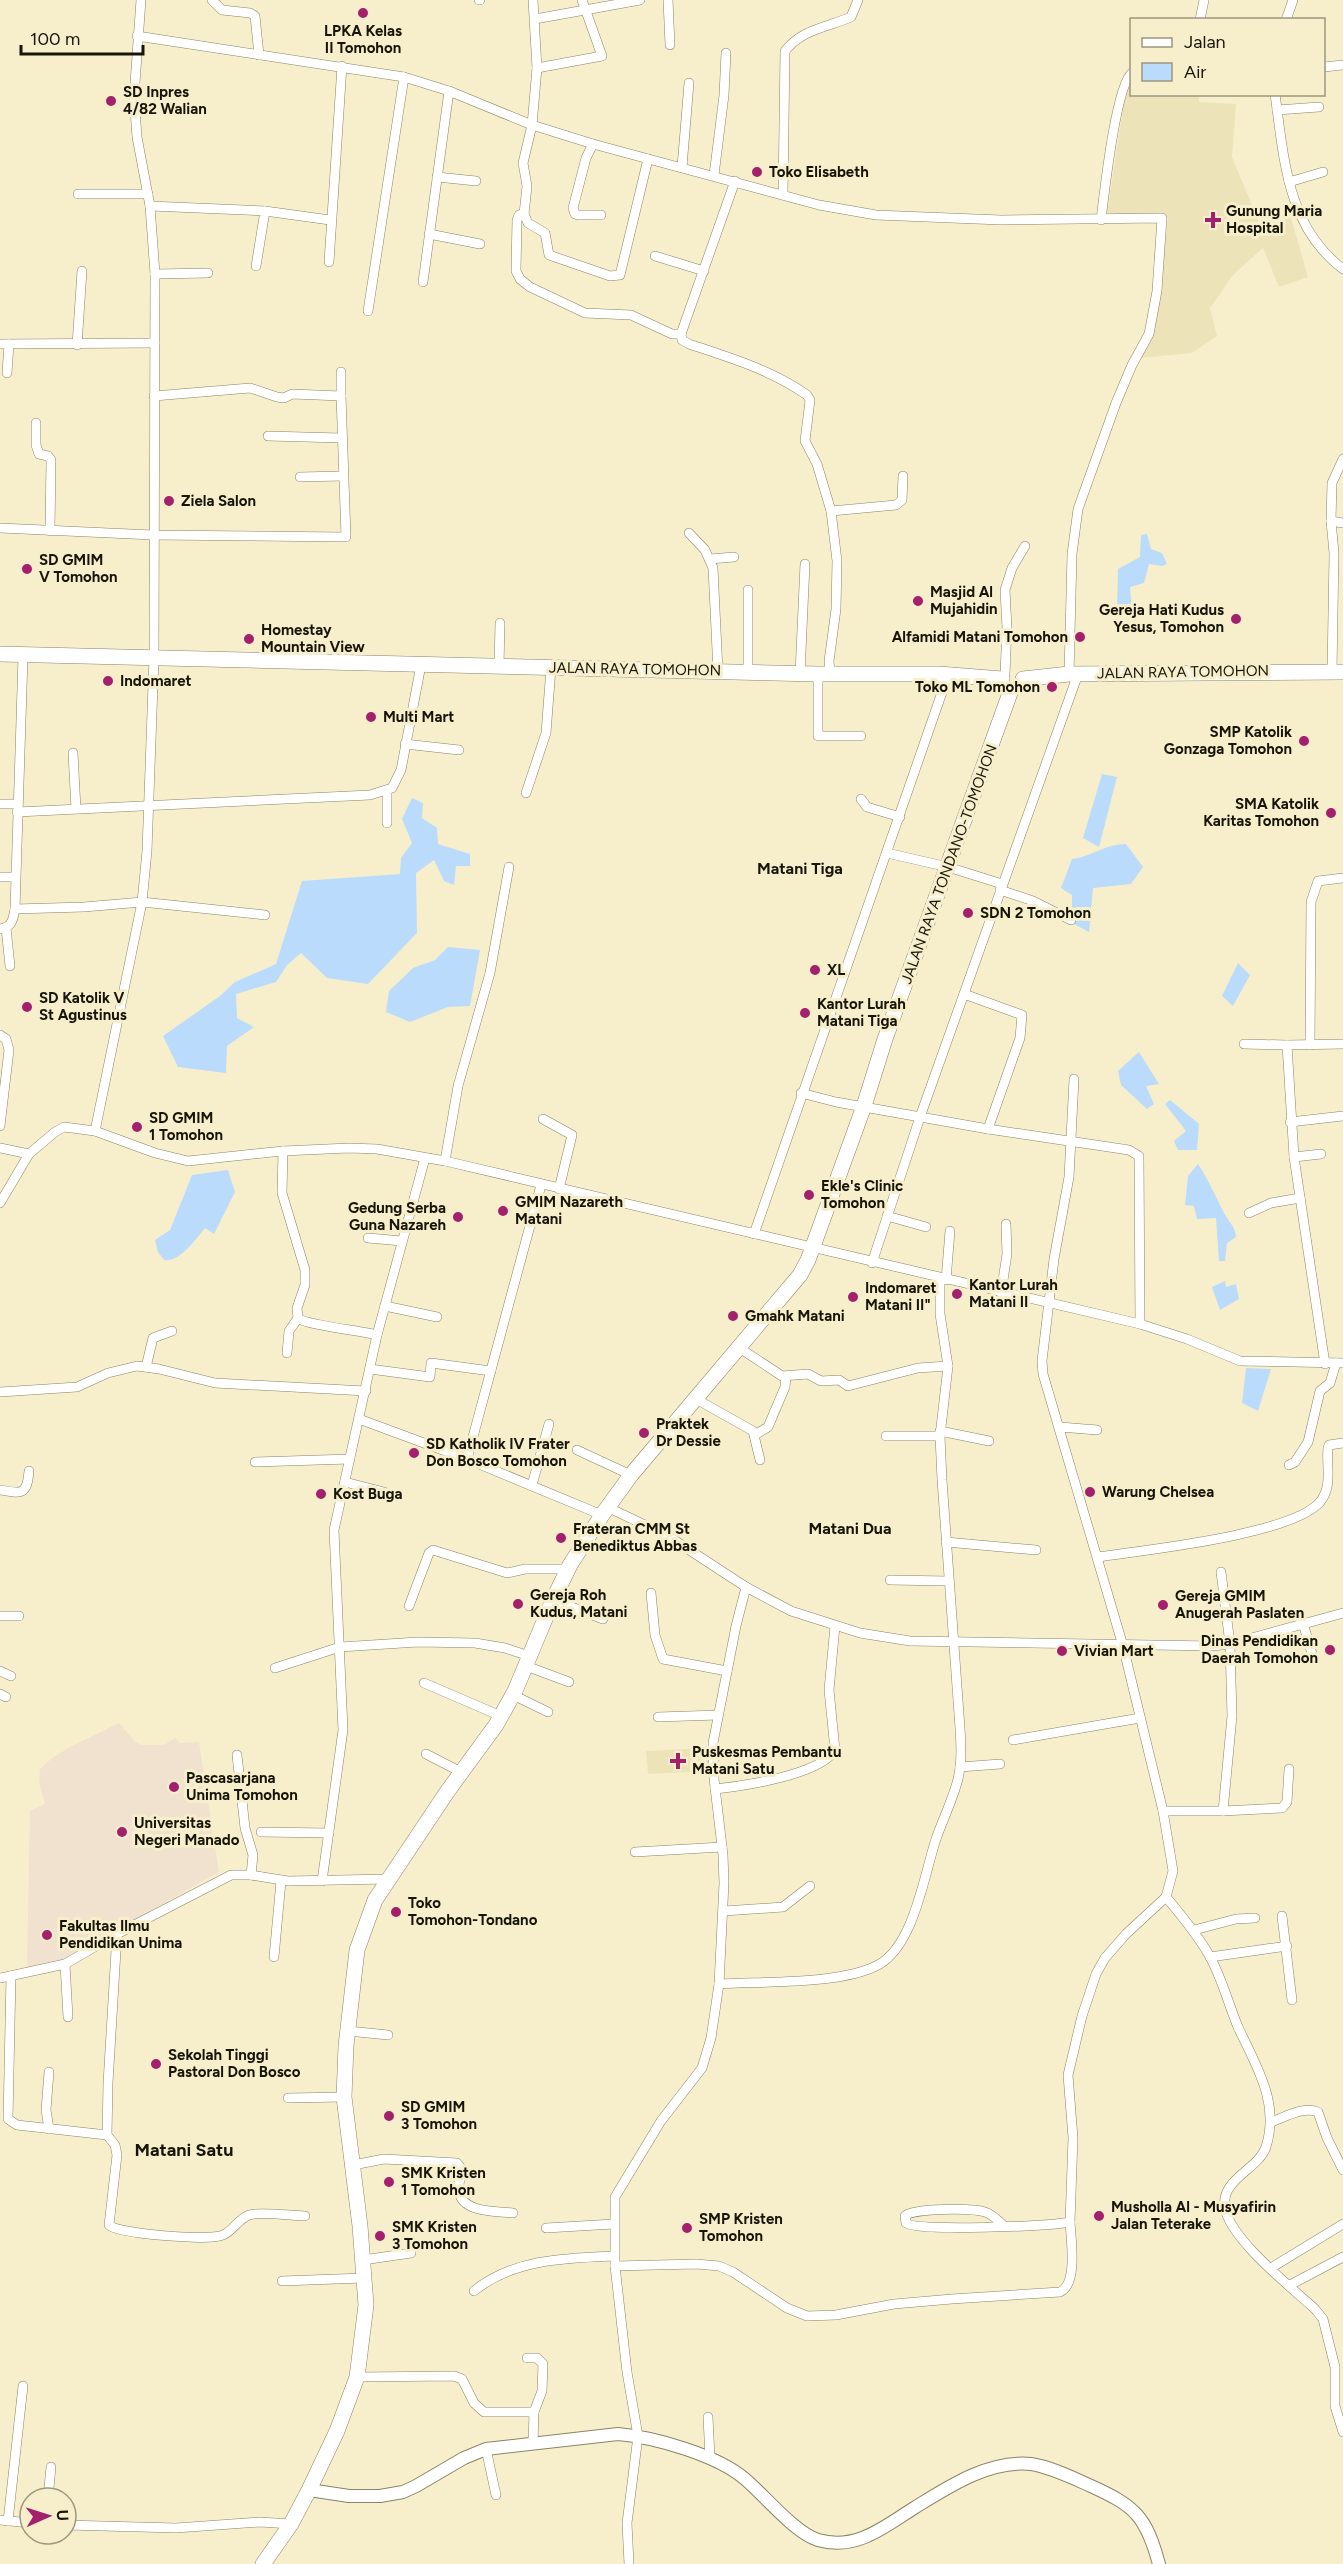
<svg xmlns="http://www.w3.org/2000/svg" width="1343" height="2564" font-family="Figtree,sans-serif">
  <rect width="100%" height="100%" fill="#f7efcc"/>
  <!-- built -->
  <g fill="#ede3b9">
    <path d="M1131,80L1132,94L1199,95V102L1236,104L1232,157L1259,222L1291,218L1308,277L1279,287L1263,248L1233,275L1210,308L1217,336L1192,353L1140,358L1157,316L1168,217L1107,213L1127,83Z"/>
    <path d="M707,1748L709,1771L648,1774L646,1751Z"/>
  </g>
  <!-- education -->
  <path fill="#f0e2cf" d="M119,1723L135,1742L141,1745H164L175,1738L180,1743L199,1742L219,1872L65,1959L27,1969L30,1811L45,1804L39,1782L40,1769L52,1758L70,1747Z"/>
  <!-- water -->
  <g fill="#badbfc">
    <path d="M1147,534L1151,549L1162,553L1167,564L1162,566L1149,564L1144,583L1130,587L1132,611L1117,612L1118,569L1140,557L1141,535Z"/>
    <path d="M1102,774L1117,777L1099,847L1083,838Z"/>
    <path d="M412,798L423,803L422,818L437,828L438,844L470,854V866H456L454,885L444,881L434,860L416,873L417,933L368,984L327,978L301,953L287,965L276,982L236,994L237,1018L254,1027L227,1046L226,1073L178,1067L163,1036L220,996L235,982L276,964L302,881L400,874L401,858L412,843L402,819Z"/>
    <path d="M1126,844L1143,867L1131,884L1093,888L1089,932L1072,923V895L1061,888L1072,859C1094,856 1102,845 1126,844Z"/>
    <path d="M448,947L480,950L470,1006L448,1007L410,1022L386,1012L389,991L413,968L435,960Z"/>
    <path d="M1238,963L1250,975L1233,1006L1222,996Z"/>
    <path d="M1139,1052L1159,1084L1146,1086L1154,1104L1147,1109L1121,1085L1118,1071Z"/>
    <path d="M1170,1100L1199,1124L1197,1150H1178L1174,1141L1186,1131L1165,1104Z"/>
    <path d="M1198,1164C1208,1179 1215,1195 1223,1211C1228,1222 1235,1225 1236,1237L1227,1243L1225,1261H1219L1216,1218L1197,1219L1194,1206L1185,1205L1188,1176Z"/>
    <path d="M228,1170L235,1192L214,1234L205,1228C196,1239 179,1263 164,1260L158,1252L155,1240L170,1230L192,1175Z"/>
    <path d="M1225,1281L1226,1287L1236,1284L1239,1299L1220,1310L1212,1287Z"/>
    <path d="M1246,1368L1271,1369L1258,1411L1242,1403Z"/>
  </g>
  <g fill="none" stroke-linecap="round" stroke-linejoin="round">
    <defs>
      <g id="minor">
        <path d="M212,0L222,10L250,13L255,16L259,55"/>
        <path d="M479,0H480"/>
        <path d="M533,0L537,68L532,125L523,163L527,186L524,214L528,223L545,233L549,255L610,276L620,275L648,159"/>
        <path d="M668,0L670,45"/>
        <path d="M535,19L640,0"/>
        <path d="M1200,20L1204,0"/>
        <path d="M1286,20L1293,0"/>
        <path d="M137,36L404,77L449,91L532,125L593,144L819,205L876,215L1001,220L1162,218L1157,291L1149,334L1132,365L1116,403L1078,509L1072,554L1069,674"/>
        <path d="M1324,67L1343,65"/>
        <path d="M537,68L602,56L582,0"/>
        <path d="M1275,94C1284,159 1287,227 1343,269"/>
        <path d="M1277,110L1319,107"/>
        <path d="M593,144L586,158L573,208L575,214L578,215H601"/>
        <path d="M682,167L689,83"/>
        <path d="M714,175L724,95L726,53"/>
        <path d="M437,177L476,181"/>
        <path d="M735,181L681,334L682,340L689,344C731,358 771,370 807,395L810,400L805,441L817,464L831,511L837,561L836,609L829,661L830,674"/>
        <path d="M1289,182L1323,172"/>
        <path d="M78,194H148"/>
        <path d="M783,195L785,51C802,29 828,27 851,17L858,0"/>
        <path d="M150,206L265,211L256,266"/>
        <path d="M265,211L330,220"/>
        <path d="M524,214L519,215L517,220L516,271L520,279L530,287L585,313L631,315L672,334H681"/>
        <path d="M1101,220C1104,195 1116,85 1132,73"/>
        <path d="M429,234L480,244"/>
        <path d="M655,256L704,271"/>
        <path d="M329,262L342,66"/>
        <path d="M155,274L208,273"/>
        <path d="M423,282L449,91"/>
        <path d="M368,311L404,77"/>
        <path d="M0,344L155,343"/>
        <path d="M77,345L82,271"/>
        <path d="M7,373L9,344"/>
        <path d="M341,396V372"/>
        <path d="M36,423V445L39,454L48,456L51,460L50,531"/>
        <path d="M268,436L341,438"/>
        <path d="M300,477L342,476"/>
        <path d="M831,511L896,505L902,500L903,476"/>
        <path d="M1331,521L1332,483L1343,459"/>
        <path d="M0,528L153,535L346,537L341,396L292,394L284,398L277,397L250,388L154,396"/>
        <path d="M689,533L705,550L713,568L718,671"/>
        <path d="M710,559L734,557"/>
        <path d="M748,590V672"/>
        <path d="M499,666L500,623"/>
        <path d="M1332,672L1334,553L1331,521L1343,523"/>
        <path d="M800,673L805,564"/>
        <path d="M818,674V736H861"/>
        <path d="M1005,674L1007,628L1005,590L1012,568L1025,546"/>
        <path d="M405,744L459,750"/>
        <path d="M73,753L76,809"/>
        <path d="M387,791V823"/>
        <path d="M526,793L546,733L551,668"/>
        <path d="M861,799L867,807L900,817"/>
        <path d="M0,804H17"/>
        <path d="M17,812L370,795L392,788L401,770L421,665"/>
        <path d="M887,853L948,867L1002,884"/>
        <path d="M0,877H15"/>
        <path d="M1000,890L1033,901L1071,920"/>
        <path d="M15,909L84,907L142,902L265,915"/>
        <path d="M6,928L10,966"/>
        <path d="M0,929C12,927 13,920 15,909L23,657"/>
        <path d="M964,994L1022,1015L1020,1038L988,1129"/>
        <path d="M0,1035L6,1039L9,1050L0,1126"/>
        <path d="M1244,1044L1287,1045"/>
        <path d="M1310,1045L1311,902L1318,881L1343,878"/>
        <path d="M801,1093L836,1102L988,1129L1129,1150L1139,1156L1140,1324"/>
        <path d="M543,1119L572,1135L559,1189"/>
        <path d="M1290,1122L1343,1116"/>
        <path d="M95,1131L142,902L147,851L154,657L155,274L150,206L137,137L134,97L141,0"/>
        <path d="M0,1148L29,1154"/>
        <path d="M283,1151L282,1193L305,1270V1285L297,1308L298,1318C305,1325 363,1331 377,1335"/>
        <path d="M1294,1157L1321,1154"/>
        <path d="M445,1161L458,1086L490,973L509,867"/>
        <path d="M0,1203L29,1154L55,1132L64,1127L95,1131L155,1153L188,1161L283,1151L349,1148L377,1149L445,1161L1140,1324L1187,1339L1240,1361L1343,1363"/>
        <path d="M1249,1213L1271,1203L1300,1198"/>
        <path d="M887,1216L926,1227"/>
        <path d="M754,1234L948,675"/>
        <path d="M368,1238L402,1241"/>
        <path d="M872,1263L920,1117L1078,674"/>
        <path d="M946,1280L950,1231"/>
        <path d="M1001,1293L1007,1254L1006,1224"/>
        <path d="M385,1306L437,1317"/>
        <path d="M738,1347L782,1376L808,1374L821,1381L839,1380L848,1386L918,1368L948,1366"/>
        <path d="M287,1353L289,1331L298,1318"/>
        <path d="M1325,1364L1294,1157L1287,1045L1343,1044"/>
        <path d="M146,1367L153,1338L172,1331"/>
        <path d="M370,1369L430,1377L431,1363L491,1371"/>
        <path d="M0,1392L77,1387L108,1373L137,1366L159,1369L215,1383L366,1391"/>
        <path d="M696,1399L753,1431L760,1460"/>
        <path d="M359,1419L467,1459L602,1515"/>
        <path d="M1060,1427L1097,1430"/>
        <path d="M940,1431L989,1441"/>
        <path d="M755,1435L768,1427L785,1387L786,1377"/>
        <path d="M886,1436H940"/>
        <path d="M577,1450L631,1475"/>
        <path d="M467,1459L541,1185"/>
        <path d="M255,1462L350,1459"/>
        <path d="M1289,1465L1295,1462L1308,1442L1320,1391L1330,1383L1336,1363"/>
        <path d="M345,1482L384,1492"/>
        <path d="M532,1485L549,1424"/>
        <path d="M0,1490C22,1494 27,1495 29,1471"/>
        <path d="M607,1507L668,1536L746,1587L791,1611L860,1633L910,1641L1213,1646L1230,1644L1343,1613"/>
        <path d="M946,1542L1036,1550"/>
        <path d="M1098,1557C1144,1550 1291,1535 1320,1502C1333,1486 1326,1466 1328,1448L1329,1445L1343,1443"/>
        <path d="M890,1580L948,1581"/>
        <path d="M651,1593L655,1635L663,1659L727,1671"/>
        <path d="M553,1600L603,1619"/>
        <path d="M409,1606L429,1553L433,1550L507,1573L525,1569H568"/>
        <path d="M0,1616H19"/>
        <path d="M1303,1623L1313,1657"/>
        <path d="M526,1666L569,1682"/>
        <path d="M275,1668L340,1647L418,1642L475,1643L505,1648L529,1656"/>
        <path d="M0,1671L11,1676"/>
        <path d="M424,1683L501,1716"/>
        <path d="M0,1694L6,1697"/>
        <path d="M513,1695L548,1712"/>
        <path d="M658,1717L718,1715"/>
        <path d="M1013,1740L1140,1718"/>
        <path d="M426,1754L461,1772"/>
        <path d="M237,1755L245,1828L253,1855L251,1875"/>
        <path d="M960,1767L1000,1764"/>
        <path d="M715,1789C743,1786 820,1775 835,1750L829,1690L835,1626"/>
        <path d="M1163,1811H1223L1232,1716L1230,1644L1221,1572"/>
        <path d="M1223,1811L1282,1808L1287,1802L1289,1769"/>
        <path d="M261,1832L329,1833"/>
        <path d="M635,1852L722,1847"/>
        <path d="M322,1881L343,1730L334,1530L377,1335L425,1158"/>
        <path d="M1166,1897C1182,1916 1197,1934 1209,1955C1222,1978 1228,2003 1238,2027C1256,2066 1280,2102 1266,2147C1258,2170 1220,2179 1225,2208C1230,2239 1292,2288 1315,2309L1323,2319L1335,2367V2406L1343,2432"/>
        <path d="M724,1911L783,1907L810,1886"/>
        <path d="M1282,1916L1292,2000"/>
        <path d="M1194,1930L1236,1919L1255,1918"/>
        <path d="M117,1934L108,2083L107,2135L115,2145L117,2155L109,2225C117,2234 210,2241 223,2235C233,2231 238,2219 249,2215C262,2211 290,2216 305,2216"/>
        <path d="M274,1957L281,1881"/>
        <path d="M1210,1957L1287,1946"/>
        <path d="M65,1964L68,2017"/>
        <path d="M11,1976L8,2119L17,2125L107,2135"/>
        <path d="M0,1978L65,1964L117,1934L231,1875H251L288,1881L389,1879"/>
        <path d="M719,1984C763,1981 840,1985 878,1965C914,1946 924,1875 936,1839C943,1819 953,1799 958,1779C962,1762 961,1745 960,1728L942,1480L940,1436L948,1366L940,1314V1279"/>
        <path d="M348,2031L388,2035"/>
        <path d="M288,2098L344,2097"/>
        <path d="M1271,2122C1285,2117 1304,2106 1318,2112L1327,2138L1343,2170"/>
        <path d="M49,2129L46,2110L49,2072"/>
        <path d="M353,2165L384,2159L457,2163L461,2168C461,2176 458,2184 459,2192C463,2213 496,2211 513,2213"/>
        <path d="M1004,2226C999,2221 992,2214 985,2212C972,2208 913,2208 905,2216L906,2223C917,2232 1049,2226 1070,2222L1073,2138L1068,2075L1082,2016L1096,1974L1105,1958L1126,1934L1166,1897L1173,1871L1163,1811L1123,1646L1043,1374L1042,1361L1054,1259L1069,1177L1074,1079"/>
        <path d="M546,2228L614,2224"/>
        <path d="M363,2260L411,2253"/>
        <path d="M615,2266L696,2264L719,2266L733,2272L787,2308L807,2316L836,2315L894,2304L952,2299L1060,2292C1078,2284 1071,2240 1070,2222"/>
        <path d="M1271,2268L1343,2224"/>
        <path d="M282,2281L364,2278"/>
        <path d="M1290,2285L1343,2257"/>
        <path d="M474,2291C513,2259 566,2258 614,2256"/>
        <path d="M527,2358H537L543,2364L542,2391L534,2412"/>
        <path d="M357,2377L454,2376L462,2379L474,2403L484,2412H534L533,2443"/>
        <path d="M708,2417L710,2458"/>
        <path d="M486,2449L496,2495"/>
        <path d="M48,2498L51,2467"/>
        <path d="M0,2520L30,2523"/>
        <path d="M8,2521L23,2386"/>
        <path d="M66,2525L176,2528L260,2522L291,2524"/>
        <path d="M629,2564L627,2523L638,2436L627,2372L615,2266V2197L661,2121L702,2068L711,2038L719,1984L724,1883L723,1855L714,1779L713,1743L736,1626L746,1587"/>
      </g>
      <path id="secondary" d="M309,2490L349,2496H380L403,2492L416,2486L464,2458L486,2449L618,2434C654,2437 717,2455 745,2479C764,2495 795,2533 818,2540C856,2551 884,2527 914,2508C948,2487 988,2460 1031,2464C1051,2467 1073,2478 1091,2486C1135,2506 1146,2516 1159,2564"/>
      <g id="trunk">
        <path d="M0,654L818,674H939L1002,679"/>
        <path d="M1023,679L1069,674L1343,672"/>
        <path d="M263,2564L291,2524L309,2490L337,2431L357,2377L366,2305L360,2226L344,2097L346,2046L357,1950L375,1900L447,1792L496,1725L515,1691L553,1600L570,1565L602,1515L631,1475L800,1275L808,1260L864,1106L885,1039L1010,693"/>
      </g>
    </defs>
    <!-- minor casing -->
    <use href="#minor" stroke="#8b8364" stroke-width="10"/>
    <!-- secondary casing -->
    <use href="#secondary" stroke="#8b8364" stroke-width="14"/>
    <!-- trunk casing -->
    <use href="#trunk" stroke="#8b8364" stroke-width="16"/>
    <!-- minor -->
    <use href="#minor" stroke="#fff" stroke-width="9"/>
    <!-- secondary -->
    <use href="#secondary" stroke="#fff" stroke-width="12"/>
    <!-- trunk -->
    <use href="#trunk" stroke="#fff" stroke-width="15"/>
  </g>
  <!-- markers -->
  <g fill="#a4206c" stroke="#f7efcc" stroke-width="2">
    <circle cx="363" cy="13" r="6"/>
    <circle cx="111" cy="101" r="6"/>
    <circle cx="757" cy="172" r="6"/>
    <path d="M1210 211h6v6h6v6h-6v6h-6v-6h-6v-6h6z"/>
    <circle cx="169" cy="501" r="6"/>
    <circle cx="27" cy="569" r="6"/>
    <circle cx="918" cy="601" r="6"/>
    <circle cx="1236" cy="619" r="6"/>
    <circle cx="1080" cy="637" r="6"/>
    <circle cx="249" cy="639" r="6"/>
    <circle cx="108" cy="681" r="6"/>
    <circle cx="1052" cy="687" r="6"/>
    <circle cx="371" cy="717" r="6"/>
    <circle cx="1304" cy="741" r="6"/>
    <circle cx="1331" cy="813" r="6"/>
    <circle cx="968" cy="913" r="6"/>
    <circle cx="815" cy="970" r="6"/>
    <circle cx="27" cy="1007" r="6"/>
    <circle cx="805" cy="1013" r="6"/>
    <circle cx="137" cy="1127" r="6"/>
    <circle cx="809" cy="1195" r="6"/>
    <circle cx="503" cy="1211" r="6"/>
    <circle cx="458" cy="1217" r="6"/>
    <circle cx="957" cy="1294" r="6"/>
    <circle cx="853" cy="1297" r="6"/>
    <circle cx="733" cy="1316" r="6"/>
    <circle cx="644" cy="1433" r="6"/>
    <circle cx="414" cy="1453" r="6"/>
    <circle cx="1090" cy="1492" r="6"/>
    <circle cx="321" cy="1494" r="6"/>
    <circle cx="561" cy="1538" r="6"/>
    <circle cx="518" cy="1604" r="6"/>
    <circle cx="1163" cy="1605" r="6"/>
    <circle cx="1330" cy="1650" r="6"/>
    <circle cx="1062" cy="1651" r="6"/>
    <path d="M675 1752h6v6h6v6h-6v6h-6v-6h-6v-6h6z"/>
    <circle cx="174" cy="1787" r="6"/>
    <circle cx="122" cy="1832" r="6"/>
    <circle cx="396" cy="1912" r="6"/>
    <circle cx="47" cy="1935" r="6"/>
    <circle cx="156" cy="2064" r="6"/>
    <circle cx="389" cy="2116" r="6"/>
    <circle cx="389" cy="2182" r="6"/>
    <circle cx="1099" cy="2216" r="6"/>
    <circle cx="687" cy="2228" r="6"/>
    <circle cx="380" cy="2236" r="6"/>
  </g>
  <g text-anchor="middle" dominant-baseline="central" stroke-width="6" stroke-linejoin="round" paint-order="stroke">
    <!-- poi labels -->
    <g font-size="15" font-weight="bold" fill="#171408" stroke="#f7efcc" text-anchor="start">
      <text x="363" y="31" text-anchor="middle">LPKA Kelas<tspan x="363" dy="17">II Tomohon</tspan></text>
      <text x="123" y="92">SD Inpres<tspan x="123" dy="17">4/82 Walian</tspan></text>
      <text x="769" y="172">Toko Elisabeth</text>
      <text x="1226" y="211">Gunung Maria<tspan x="1226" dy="17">Hospital</tspan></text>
      <text x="181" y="501">Ziela Salon</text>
      <text x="39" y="560">SD GMIM<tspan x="39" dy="17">V Tomohon</tspan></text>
      <text x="930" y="592">Masjid Al<tspan x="930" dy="17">Mujahidin</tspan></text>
      <text x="1224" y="610" text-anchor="end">Gereja Hati Kudus<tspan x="1224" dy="17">Yesus, Tomohon</tspan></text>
      <text x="261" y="630">Homestay<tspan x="261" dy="17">Mountain View</tspan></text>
      <text x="1068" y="637" text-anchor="end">Alfamidi Matani Tomohon</text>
      <text x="120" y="681">Indomaret</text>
      <text x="1040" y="687" text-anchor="end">Toko ML Tomohon</text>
      <text x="383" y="717">Multi Mart</text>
      <text x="1292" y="732" text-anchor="end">SMP Katolik<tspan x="1292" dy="17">Gonzaga Tomohon</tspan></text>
      <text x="1319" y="804" text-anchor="end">SMA Katolik<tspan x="1319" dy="17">Karitas Tomohon</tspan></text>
      <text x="980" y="913">SDN 2 Tomohon</text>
      <text x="827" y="970">XL</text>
      <text x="39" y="998">SD Katolik V<tspan x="39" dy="17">St Agustinus</tspan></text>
      <text x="817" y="1004">Kantor Lurah<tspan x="817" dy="17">Matani Tiga</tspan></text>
      <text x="149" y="1118">SD GMIM<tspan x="149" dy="17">1 Tomohon</tspan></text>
      <text x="821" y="1186">Ekle's Clinic<tspan x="821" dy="17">Tomohon</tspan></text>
      <text x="515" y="1202">GMIM Nazareth<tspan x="515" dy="17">Matani</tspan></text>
      <text x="446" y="1208" text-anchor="end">Gedung Serba<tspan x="446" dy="17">Guna Nazareh</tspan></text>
      <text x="969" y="1285">Kantor Lurah<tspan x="969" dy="17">Matani II</tspan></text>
      <text x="865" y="1288">Indomaret<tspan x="865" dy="17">Matani II"</tspan></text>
      <text x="745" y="1316">Gmahk Matani</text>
      <text x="656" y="1424">Praktek<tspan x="656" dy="17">Dr Dessie</tspan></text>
      <text x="426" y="1444">SD Katholik IV Frater<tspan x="426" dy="17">Don Bosco Tomohon</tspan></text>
      <text x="1102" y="1492">Warung Chelsea</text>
      <text x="333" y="1494">Kost Buga</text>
      <text x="573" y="1529">Frateran CMM St<tspan x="573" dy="17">Benediktus Abbas</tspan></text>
      <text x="530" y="1595">Gereja Roh<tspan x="530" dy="17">Kudus, Matani</tspan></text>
      <text x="1175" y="1596">Gereja GMIM<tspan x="1175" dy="17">Anugerah Paslaten</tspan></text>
      <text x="1318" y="1641" text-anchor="end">Dinas Pendidikan<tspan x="1318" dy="17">Daerah Tomohon</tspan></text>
      <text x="1074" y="1651">Vivian Mart</text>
      <text x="692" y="1752">Puskesmas Pembantu<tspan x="692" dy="17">Matani Satu</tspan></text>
      <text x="186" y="1778">Pascasarjana<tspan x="186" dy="17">Unima Tomohon</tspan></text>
      <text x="134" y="1823">Universitas<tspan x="134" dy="17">Negeri Manado</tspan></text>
      <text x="408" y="1903">Toko<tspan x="408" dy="17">Tomohon-Tondano</tspan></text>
      <text x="59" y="1926">Fakultas Ilmu<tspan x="59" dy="17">Pendidikan Unima</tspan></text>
      <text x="168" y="2055">Sekolah Tinggi<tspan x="168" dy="17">Pastoral Don Bosco</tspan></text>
      <text x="401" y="2107">SD GMIM<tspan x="401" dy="17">3 Tomohon</tspan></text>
      <text x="401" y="2173">SMK Kristen<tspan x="401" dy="17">1 Tomohon</tspan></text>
      <text x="1111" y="2207">Musholla Al - Musyafirin<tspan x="1111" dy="17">Jalan Teterake</tspan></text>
      <text x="699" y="2219">SMP Kristen<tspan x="699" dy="17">Tomohon</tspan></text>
      <text x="392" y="2227">SMK Kristen<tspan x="392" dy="17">3 Tomohon</tspan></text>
    </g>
    <!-- street labels -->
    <g font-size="15" fill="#171408" stroke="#f7efcc">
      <text transform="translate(635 669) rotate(1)">JALAN RAYA TOMOHON</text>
      <text transform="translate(1183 672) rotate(-1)">JALAN RAYA TOMOHON</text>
      <text transform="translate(949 864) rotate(-70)">JALAN RAYA TONDANO-TOMOHON</text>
    </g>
    <!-- neighbourhood labels -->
    <g font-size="16" font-weight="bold" fill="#171408" stroke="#f7efcc">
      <text x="800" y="868">Matani Tiga</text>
      <text x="850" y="1528">Matani Dua</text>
    </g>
    <!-- quarter labels -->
    <g font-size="18" font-weight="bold" fill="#171408" stroke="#f7efcc">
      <text x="184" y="2150">Matani Satu</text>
    </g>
  </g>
  <!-- legend -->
  <rect x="1130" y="18" width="195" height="78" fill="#f7efcc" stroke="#9d977e" stroke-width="1.5"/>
  <rect x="1142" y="38" width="30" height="9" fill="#ffffff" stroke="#9d977e" stroke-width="1.5"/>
  <text x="1184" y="48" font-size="18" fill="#171408">Jalan</text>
  <rect x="1142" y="63" width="30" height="18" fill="#badbfc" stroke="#9d977e" stroke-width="1.5"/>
  <text x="1184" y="78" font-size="18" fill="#171408">Air</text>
  <!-- north arrow -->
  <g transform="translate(48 2516) rotate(87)"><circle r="28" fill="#f7efcc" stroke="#9d977e" stroke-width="1.5"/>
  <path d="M0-4.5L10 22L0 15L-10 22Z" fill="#a4206c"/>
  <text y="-9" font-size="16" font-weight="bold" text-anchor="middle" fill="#171408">U</text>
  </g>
  <!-- scale -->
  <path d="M21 45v9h122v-9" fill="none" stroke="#171408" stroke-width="3"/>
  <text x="30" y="45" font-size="18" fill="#171408" stroke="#f7efcc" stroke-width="4.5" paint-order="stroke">100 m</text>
</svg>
